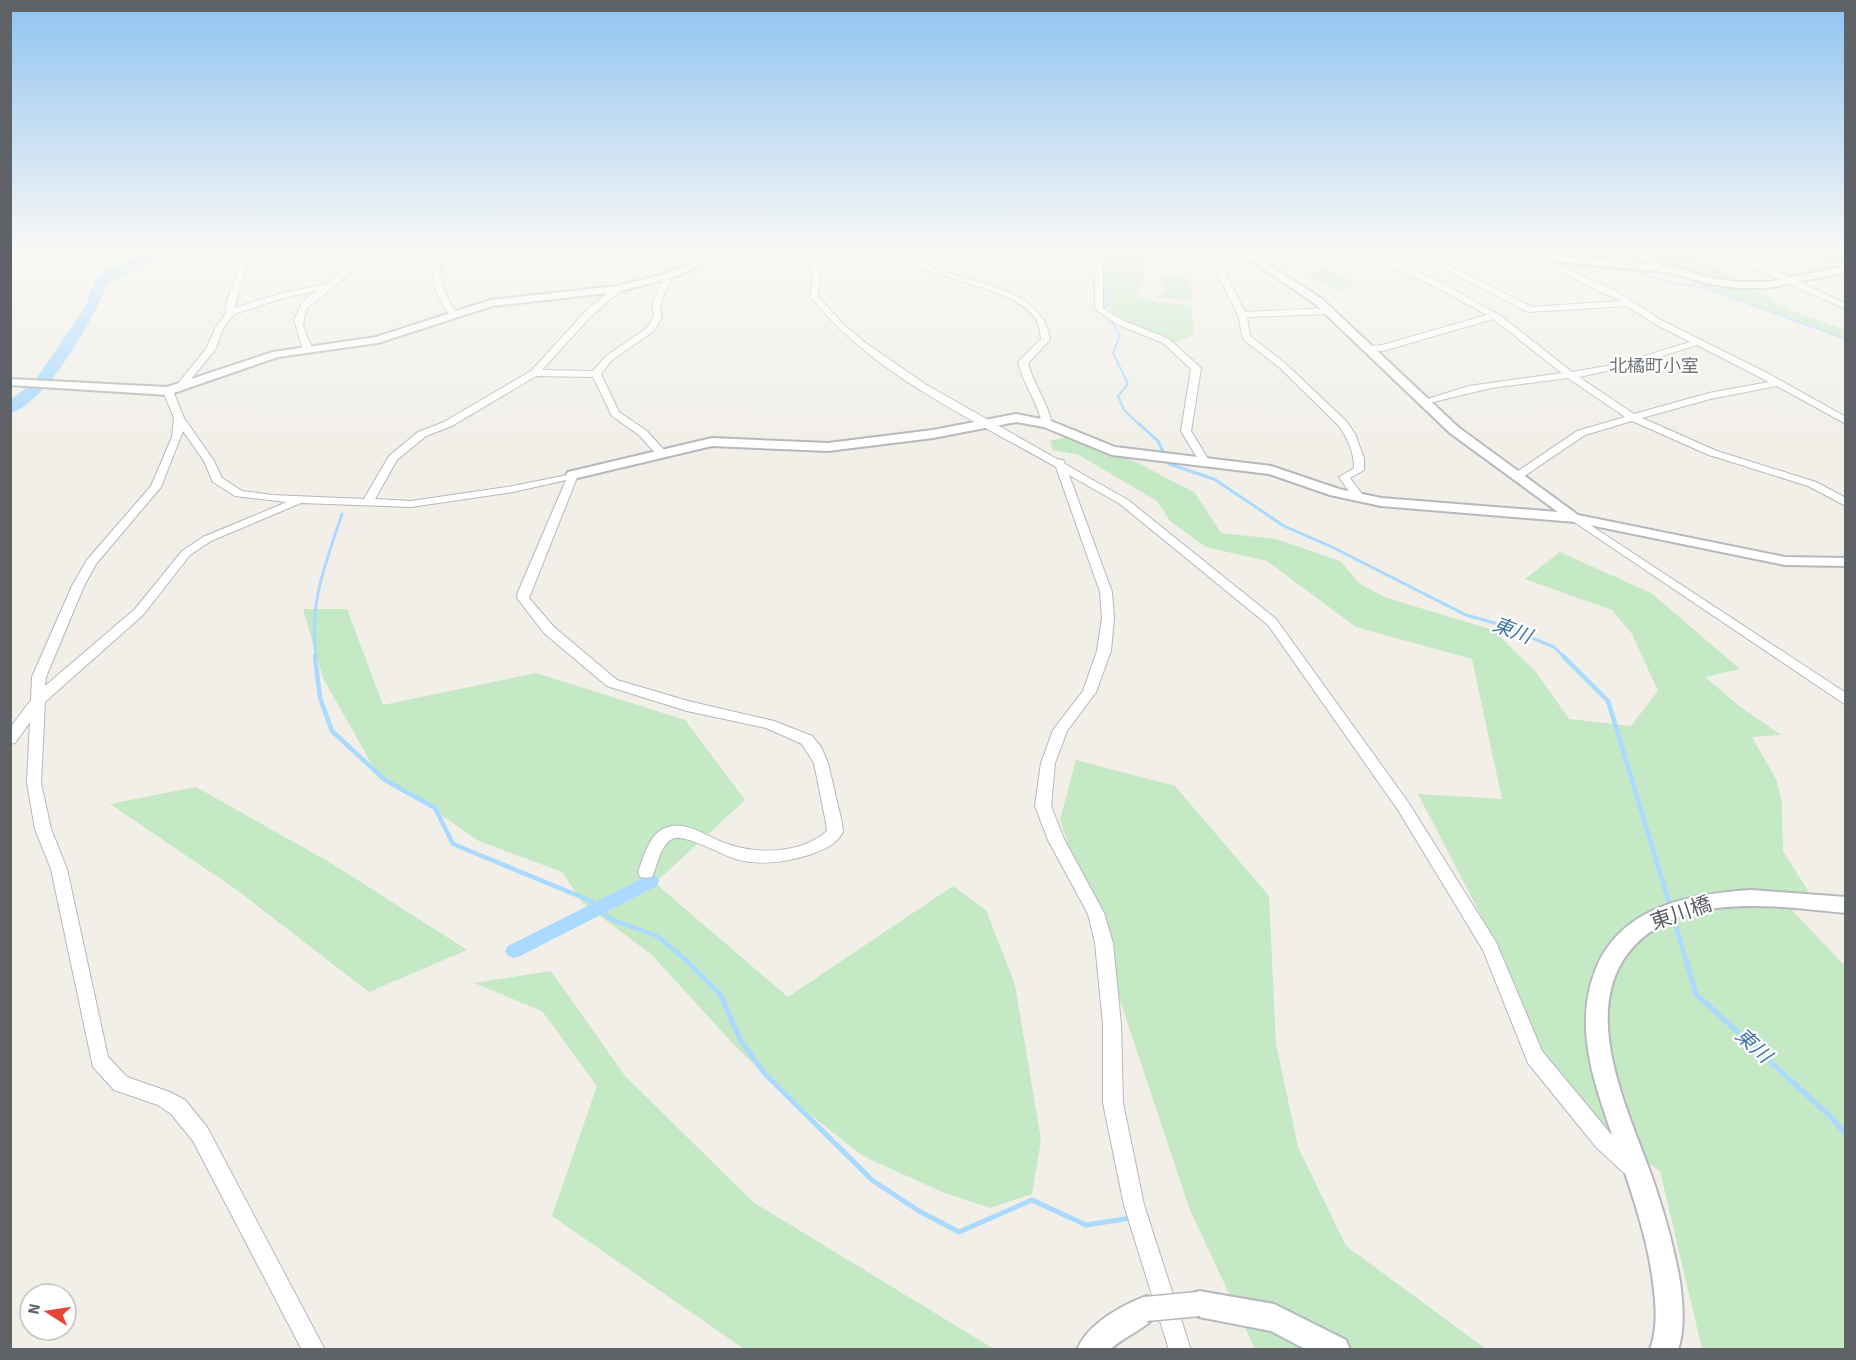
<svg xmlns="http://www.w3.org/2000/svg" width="1856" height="1360" font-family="'Source Sans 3','Noto Sans JP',sans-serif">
  <rect width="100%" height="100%" fill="#f1efe8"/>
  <!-- green -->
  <g fill="#c5e8c5">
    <path d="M1113,249H1155L1145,257V274L1137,296L1159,303L1192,305L1193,335L1174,343C1124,327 1119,328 1091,281Z"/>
    <path d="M1682,249L1788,309L1845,330V340L1697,284L1637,253Z"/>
    <path d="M1762,249H1845V264L1821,263Z"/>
    <path d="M1327,269L1359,285L1336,291C1327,281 1313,282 1302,275Z"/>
    <path d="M1166,275L1186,276L1192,290V300L1156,297L1166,290L1160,281Z"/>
    <path d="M1067,437L1136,462L1195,493L1221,533L1276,539L1340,561L1360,584L1387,598L1493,630L1535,671L1569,719L1631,726L1658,691L1632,634L1612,610L1525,579L1560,552L1651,593L1740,669L1705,677L1739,706L1781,735L1752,737L1777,781L1782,804L1783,851L1810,894L1733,889L1737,896L1786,904L1845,966V1349H1702L1660,1171L1594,1126L1539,1058L1498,948L1418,794L1502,799L1472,659L1356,627L1267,561L1206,547L1170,521L1157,501L1079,455L1053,450L1050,441Z"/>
    <path d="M303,609H347L383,705L536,673L685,720L745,800L655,883L788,997L953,886L986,910L1015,985L1041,1140L1032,1194L990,1208L942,1192L863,1156L794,1102L736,1047L652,955L583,903L562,872L479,841L375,770L323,678Z"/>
    <path d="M1076,760L1175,786L1269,896L1276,1044L1298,1147L1346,1246L1486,1349H1255L1190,1210L1060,820Z"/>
    <path d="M196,787L331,863L467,950L369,992L237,890L110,804Z"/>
    <path d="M551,971L625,1076L753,1202L994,1349H744L552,1216L597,1086L542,1011L474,983Z"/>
  </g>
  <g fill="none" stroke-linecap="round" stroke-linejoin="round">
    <!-- stream-far3 -->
    <g stroke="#aadaff" stroke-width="2">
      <path d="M1551,249L1604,257L1620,263"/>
      <path d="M1630,268L1669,283L1702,287L1846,339"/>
      <path d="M1105,313V263L1110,249"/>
      <path d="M1111,320L1120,336L1113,353L1128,384L1118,396L1124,410L1141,426"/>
    </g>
    <!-- stream-far2 -->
    <g stroke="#aadaff" stroke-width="3">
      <path d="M1139,424L1158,441L1169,464L1214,479L1284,526L1332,547L1466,615L1498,624L1554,647L1564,657"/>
      <path d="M316,657C309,601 325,566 342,514"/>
    </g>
    <!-- stream-far1 -->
    <g stroke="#aadaff" stroke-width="4.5">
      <path d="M315,656L320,698L332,731L385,780L435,808L453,844L591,901L610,919L657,936L687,961"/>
      <path d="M1563,656L1608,701L1671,909"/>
      <path d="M1673,916L1686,961"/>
    </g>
    <!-- stream -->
    <g stroke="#aadaff" stroke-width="5">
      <path d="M686,960L720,994L741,1041L765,1074L872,1180L919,1211L959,1232L1032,1200L1086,1225L1131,1218L1132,1221"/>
      <path d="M1686,960L1696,994L1832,1118L1846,1135"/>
    </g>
    <!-- canal -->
    <path fill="#aadaff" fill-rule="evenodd" d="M651,874L657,876L659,881L657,886L520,956L514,958L508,956L505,951L508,946Z"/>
    <!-- river -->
    <path fill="#aadaff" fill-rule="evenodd" d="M156,249H172L107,284C95,317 46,404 10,413V400L33,383L84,309L96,279L106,271Z"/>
    <defs>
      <g id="minor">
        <path d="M262,249H271L248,263L234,308L286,292L324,285L372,249H381L306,309L303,326L313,350L311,352L303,350L294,320L303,301L316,291L290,296L234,314L223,329L215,350L181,391H175V387L206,349L215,329L227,312L225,307L241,262Z"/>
        <path d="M434,249H442C437,274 443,295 458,315L457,317H451C435,296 429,275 434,249Z"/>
        <path d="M794,249H802C819,269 824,268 818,296L843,324L863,341L925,384L1057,459L1063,460L1065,464L1128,500L1276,619L1408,802L1496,942L1542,1051L1610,1133L1638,1159L1641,1166L1638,1173L1631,1176L1624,1173L1596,1147L1528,1063L1483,950L1398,810L1268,625L1120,504L1069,475L1112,592L1114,618L1111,651L1096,692L1067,731L1055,763L1051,806L1064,839L1104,913L1113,943L1121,1024L1123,1103L1144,1205L1191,1350H1169L1124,1205L1103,1103V1024L1095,943L1088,914L1048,840L1035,806L1041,763L1053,730L1083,691L1097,651L1102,618L1100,592L1056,467C972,419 870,373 810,296C816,267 811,270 794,249Z"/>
        <path d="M893,249C909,249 924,264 939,270C979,285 1043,289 1050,340L1028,363C1033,384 1048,402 1052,424L1051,426L1047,427L1042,424C1038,402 1023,384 1018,362L1041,339C1040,330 1039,321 1032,314C999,280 932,285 893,249Z"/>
        <path d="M1099,249H1107L1103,261V308L1122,320L1169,339L1201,368L1191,431L1210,462L1209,464H1201L1181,431L1191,369L1163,343L1116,324L1095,309V261Z"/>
        <path d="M1195,249H1203L1213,263H1220L1245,312L1328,308L1332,311L1328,314L1247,317L1250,336L1286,364L1346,421L1355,434L1364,458V470L1350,478L1365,498L1363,500H1355L1339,477L1354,468C1354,453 1348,438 1338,425L1280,368L1243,339L1238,315L1214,267H1208Z"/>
        <path d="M1348,249H1367L1440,282L1501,316L1572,372L1618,364L1690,342L1655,324L1627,306L1528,312L1406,249H1416L1532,307L1620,301L1533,259L1532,257L1536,255L1616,291L1661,320L1771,375L1846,417V424L1777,386L1710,399L1642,418L1717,451L1816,482L1846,498V506L1808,486L1709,455L1632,421L1585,435L1520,479H1512V475L1577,431L1625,417L1568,378L1491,388L1421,405V401L1469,386L1562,373L1493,319L1383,351H1364V347L1382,345L1487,315L1434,286L1362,253ZM1697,345L1769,382L1709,393L1634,414L1579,377L1634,365Z"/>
        <path d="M1620,249C1637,249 1653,257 1665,269L1658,271L1647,262Z"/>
        <path d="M1706,249C1739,248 1813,289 1846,304V309L1735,260Z"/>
        <path d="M665,274L672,276L660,305L662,316L655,330L611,361L601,374L619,412L647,431L665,451V455H657L639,435L612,416L593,377L536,376L452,426L426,436L397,460L375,499L411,501L513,486L577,473L578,475L529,598L554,627L617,680L688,701L774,721L812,736L821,747L828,763L842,823L843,832C836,845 823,850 809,855C785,862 760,866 736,859C722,855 687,835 675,838C660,842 658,865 652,877L646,878L640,877L638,872C643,859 646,845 656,834C662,828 673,824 682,826C697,828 711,838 725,843C755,855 802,854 827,831L826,823L814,763L802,744L766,728L687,711L607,686L544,633L517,598L518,592L566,480L513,492L411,507L301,503L211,541L190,555L143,615L45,702L41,783L51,829L67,869L108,1057L127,1077L170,1092L185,1100L207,1127L325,1350H302L193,1141L171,1114L158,1105L114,1090L93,1067L51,869L35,829L27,783L30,722L15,743L10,744V728L31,700L32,677L72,586L87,560L151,486L172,437L174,418L163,391L165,389L173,391L184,418L214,461L222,478L242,491L272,495L364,499L389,456L418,432L444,422L531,371L585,312L614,287H620V291L591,316L542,370L593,371L605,357L648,327L654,316L652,305ZM183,431L204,461L213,482L235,496L287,502L203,537L182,551L135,609L45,686L46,677L84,586L96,564L161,487Z"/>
        <path d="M1575,515L1846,693V705L1571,520V516Z"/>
      </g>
      <g id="tertiary">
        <path d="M713,249H724L691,270L671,278L617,292L492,306L378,343L278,357L168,395L10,385V379L167,387L273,352L376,337L491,300L617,286L665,274L685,266Z"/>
        <path d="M1234,249H1245L1322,299L1458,427L1578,515L1785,557L1846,558V566L1785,565L1575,522L1381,506L1330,495L1269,474L1112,455L1044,427L1016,422L933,438L828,451L712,446L573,479L566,475L568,472L712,438L828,443L933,430L1016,414L1051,421L1115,447L1271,466L1339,489L1381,498L1558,512L1450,433L1314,303Z"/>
        <path d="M1457,249H1489L1673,267L1710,278L1738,282H1768L1846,266V272L1768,288H1738L1709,284L1672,273L1462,252Z"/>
        <path d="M1751,890L1846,897V913C1776,906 1677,890 1628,953C1580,1016 1629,1112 1652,1177C1664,1212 1674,1246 1680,1282C1683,1305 1685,1328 1678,1350H1650C1658,1328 1656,1305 1653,1282C1647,1235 1631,1191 1616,1146C1596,1087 1571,1027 1597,966C1624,905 1692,894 1751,890Z"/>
        <path d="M1199,1291L1274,1304L1346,1340L1350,1350H1307L1271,1331L1199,1317L1189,1314L1186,1304L1189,1294Z"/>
        <path d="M1146,1296L1156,1299L1159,1309C1151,1329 1125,1334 1110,1350H1077C1088,1323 1121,1306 1146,1296Z"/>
      </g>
    </defs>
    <!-- minor casing -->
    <use href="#minor" stroke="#b5b8bc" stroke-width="2"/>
    <!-- tertiary casing -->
    <use href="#tertiary" stroke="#b5b8bc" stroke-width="4"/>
    <!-- minor -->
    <use href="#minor" fill="#fff" fill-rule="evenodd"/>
    <!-- tertiary -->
    <use href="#tertiary" fill="#fff" fill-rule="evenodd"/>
    <defs>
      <path id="tertiary-bridge" d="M1146,1309L1199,1304"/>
    </defs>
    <!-- tertiary-bridge casing -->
    <use href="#tertiary-bridge" stroke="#b5b8bc" stroke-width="27" stroke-linecap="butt"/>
    <!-- tertiary-bridge -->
    <use href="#tertiary-bridge" stroke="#fff" stroke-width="24"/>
  </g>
  <!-- sky -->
  <linearGradient id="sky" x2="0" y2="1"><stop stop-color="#8fc3f1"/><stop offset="0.57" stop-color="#f9f8f5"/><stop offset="1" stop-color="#f9f8f5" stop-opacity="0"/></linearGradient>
  <rect width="1856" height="439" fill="url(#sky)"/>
  <g text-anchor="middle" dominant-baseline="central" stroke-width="4.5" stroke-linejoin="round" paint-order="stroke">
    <!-- far-quarter labels -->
    <g font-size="18" fill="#70757a" stroke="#fff">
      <text x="1654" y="366">北橘町小室</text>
    </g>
    <!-- water labels -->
    <g font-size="20" font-style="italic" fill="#4174aa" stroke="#fff">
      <text transform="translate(1512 631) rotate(21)">東川</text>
      <text transform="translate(1753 1046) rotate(42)">東川</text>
    </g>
    <!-- near-street labels -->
    <g font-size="21" fill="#5f6368" stroke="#fff">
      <text transform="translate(1681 913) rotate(-19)">東川橋</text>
    </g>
  </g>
  <!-- border -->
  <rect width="1856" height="1360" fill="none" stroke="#5f6368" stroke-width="24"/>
  <!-- north arrow -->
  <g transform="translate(48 1312) rotate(282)"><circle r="28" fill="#ffffff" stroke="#bfc1c3" stroke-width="1.5"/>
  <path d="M0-4.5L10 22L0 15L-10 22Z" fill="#ea4335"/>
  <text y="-9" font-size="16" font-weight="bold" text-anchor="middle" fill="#5f6368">N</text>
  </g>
</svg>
